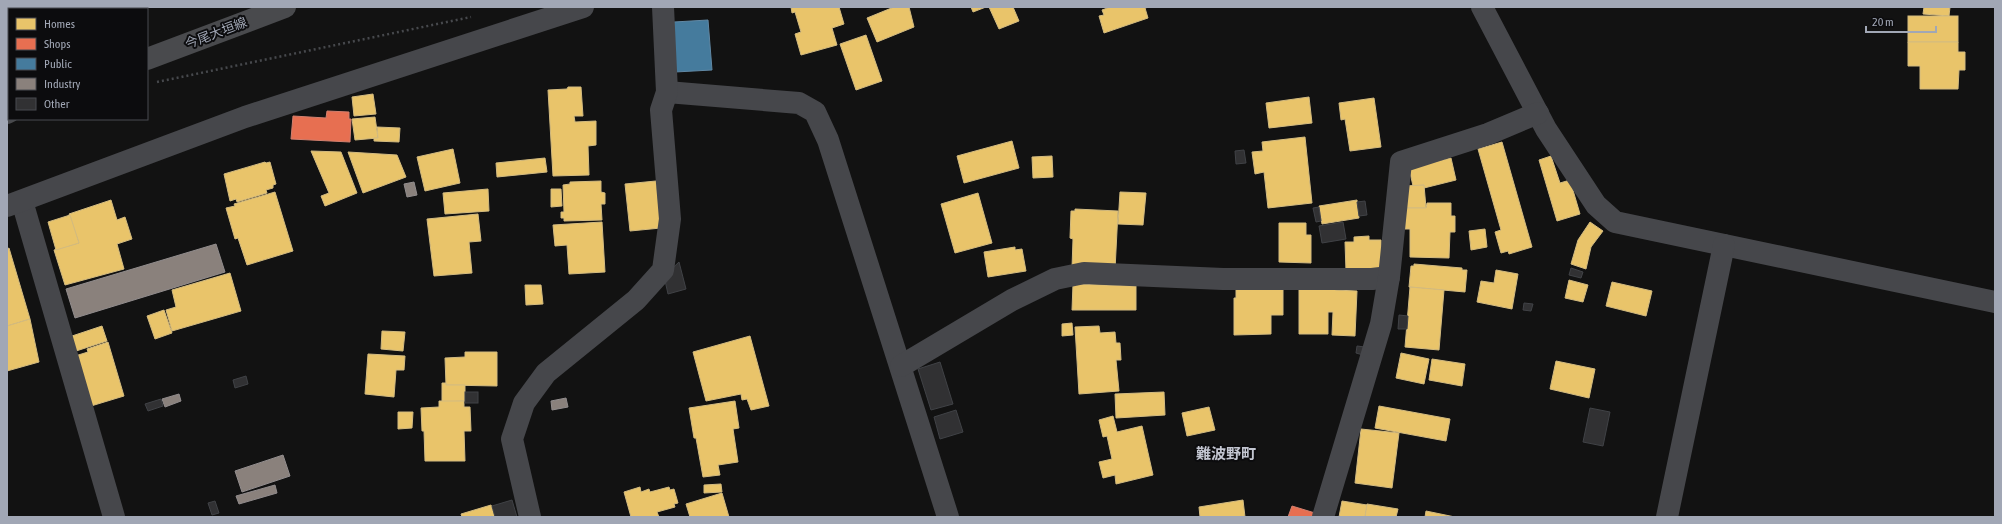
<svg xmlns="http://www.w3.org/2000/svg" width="2002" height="524" font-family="'Asap Condensed','Noto Sans JP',sans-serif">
  <rect width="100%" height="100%" fill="#121212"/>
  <!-- homes -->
  <g fill="#e9c46a" stroke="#d3bb80">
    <path d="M791,7H839L844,24L832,28L837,45L801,55L795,34L801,32L795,12L792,13Z"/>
    <path d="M894,7H909L914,27L877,42L867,18Z"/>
    <path d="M971,7H986L973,12Z"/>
    <path d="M989,7H1013L1019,21L999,29Z"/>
    <path d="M1110,7H1149L1145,8L1148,18L1104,33L1099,16L1104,15L1102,10Z"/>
    <path d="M1924,7H1950L1949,16L1923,14Z"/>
    <rect x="1908" y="16" width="50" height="26"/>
    <path d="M866,35L882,81L856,90L840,44Z"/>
    <path d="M1908,42H1958V52H1965V70H1959L1958,89H1920V66H1908Z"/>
    <path d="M568,87H581L583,116H574L575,122L596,121V145L588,146L589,175L553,176L548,90L567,89Z"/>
    <path d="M373,94L376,114L354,116L352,97Z"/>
    <path d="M1309,97L1312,123L1269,128L1266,103Z"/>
    <path d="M1374,98L1381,147L1350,151L1345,119L1341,120L1339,103Z"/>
    <path d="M375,117L378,138L355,140L352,119Z"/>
    <path d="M377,127L400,128L399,142L374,141V138H378Z"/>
    <path d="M1305,137L1312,203L1268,208L1264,172L1255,174L1252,152L1263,151L1262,142Z"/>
    <path d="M1012,141L1019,168L964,183L957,156Z"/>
    <path d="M1502,142L1532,247L1509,254L1508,251L1501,253L1495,232L1501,230L1478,149Z"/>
    <path d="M453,149L460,183L425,191L417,157Z"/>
    <path d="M311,151L341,152L357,193L325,206L321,196L329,193Z"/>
    <path d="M348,152L397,155L406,177L363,193Z"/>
    <path d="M1052,156L1053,177L1033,178L1032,157Z"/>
    <path d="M1551,156L1560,183L1570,180L1580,214L1557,221L1539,160Z"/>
    <path d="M545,158L547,172L497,177L496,163Z"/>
    <path d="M1451,158L1456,180L1424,188V185L1413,186L1409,168Z"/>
    <path d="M265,162L266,163L270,162L276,184L273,185V188L266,190L267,193L237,202L236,199L230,201L224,174Z"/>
    <path d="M601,181V192L605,193V204H601L602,220L564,221V218H561V212H564L563,185L570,184V182Z"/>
    <path d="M656,181L661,228L630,231L625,184Z"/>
    <path d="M1424,185L1426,208H1406L1404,186Z"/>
    <path d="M488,189L489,211L445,214L443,193Z"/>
    <path d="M551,189H561L562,206L551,207Z"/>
    <path d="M275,192L293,251L247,265L238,238L235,239L226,208L235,206L234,204Z"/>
    <path d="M1120,192L1146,193L1143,225L1118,224Z"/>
    <path d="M978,193L992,243L955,253L941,204Z"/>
    <path d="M111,200L117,220L125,217L132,239L117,244L124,269L65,285L54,250L79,243L69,214Z"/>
    <path d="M1357,200L1359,218L1322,224L1319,206Z"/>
    <path d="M1427,203H1451V216H1455V232H1450L1449,258L1410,257V229H1405V208H1426Z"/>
    <path d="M1075,209L1118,211L1115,270L1072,268L1073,239L1070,238L1071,211H1075Z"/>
    <path d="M478,214L481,241L469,242L472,273L434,276L427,219Z"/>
    <path d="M70,215L79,243L56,250L48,222Z"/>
    <path d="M602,222L605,272L569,274L567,245L555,246L553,225Z"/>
    <path d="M1590,222L1603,231L1591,247L1586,269L1571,264L1578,240Z"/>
    <path d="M1279,223H1306V235H1311V263L1279,262Z"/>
    <path d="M1485,229L1487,247L1471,250L1469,231Z"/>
    <path d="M1369,236V240H1381L1382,269L1346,271L1345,242H1354V237Z"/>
    <path d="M1015,247V250L1022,249L1026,271L988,277L984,252Z"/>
    <path d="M9,248L30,319L7,326V249Z"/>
    <path d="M1414,264L1462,268V270H1467L1465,292L1409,287L1411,266H1414Z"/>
    <path d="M1496,270L1518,274L1512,309L1477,302L1481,281L1494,283Z"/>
    <path d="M230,273L241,311L172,331L166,310L176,307L172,290Z"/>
    <path d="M1569,280L1588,285L1583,302L1565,298Z"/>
    <path d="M1612,282L1652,291L1646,316L1606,306Z"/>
    <path d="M1073,284L1136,286V310H1072Z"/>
    <path d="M525,285H541L543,304L526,305Z"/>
    <path d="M1335,285V290L1357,291L1355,336L1332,335L1333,312H1328V334H1299V286Z"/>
    <path d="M1410,287L1444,290L1439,350L1405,347Z"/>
    <path d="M1283,288V315H1271V334L1234,335V298H1236V289Z"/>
    <path d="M164,310L172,333L155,339L147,316Z"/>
    <path d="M30,319L39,362L7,371V326Z"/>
    <path d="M1072,323L1073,335L1062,336V324Z"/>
    <path d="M102,326L107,341L73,352L69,337Z"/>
    <path d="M1099,326L1100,333L1115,332L1116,343H1120L1121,360H1116L1119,391L1079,394L1075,327Z"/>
    <path d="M382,331L405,332L403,351L381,349Z"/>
    <path d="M750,336L769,406L751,410L747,399L742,400L741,394L706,401L693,352Z"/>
    <path d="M108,342L124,396L91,406L75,356L88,352L87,349Z"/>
    <path d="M465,352H497V386L446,385L445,358L465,357Z"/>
    <path d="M1401,353L1429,359L1424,384L1396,378Z"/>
    <path d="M368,354L405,356L404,370H396L394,397L365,394Z"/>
    <path d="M1432,359L1465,364L1462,386L1429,380Z"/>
    <path d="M1556,361L1595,369L1589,398L1550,389Z"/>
    <path d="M442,383H446V385H465V401L442,402Z"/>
    <path d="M1164,392L1165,415L1116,418L1115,394Z"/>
    <path d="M439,401H464V407H470L471,431H464L465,461H425L424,431H422L421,408L439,407Z"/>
    <path d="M735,401L739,428L733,429L738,462L718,465L720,475L703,477L696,438H694L689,408Z"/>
    <path d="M1379,406L1450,419L1446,441L1375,428Z"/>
    <path d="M1209,407L1215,430L1187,436L1182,413Z"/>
    <path d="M398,412H413L412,428L398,429Z"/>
    <path d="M1113,416L1117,432L1142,426L1153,475L1116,484L1115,475L1103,478L1099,462L1112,459L1107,436L1103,437L1099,420Z"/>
    <path d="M1361,429L1399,433L1392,488L1355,483Z"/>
    <path d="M721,484L722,492L704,493V485Z"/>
    <path d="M640,487L641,492L649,489L650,492L669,487L670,490L674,489L678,503L674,504L675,507L657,512L659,517H631L624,492Z"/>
    <path d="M722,493L729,517H690L686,504Z"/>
    <path d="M1243,500L1245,517H1200L1199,507Z"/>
    <path d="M1342,501L1367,505L1365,517H1339Z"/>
    <path d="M1367,504L1398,509L1396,517H1365Z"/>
    <path d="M491,505L495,517H462L461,514Z"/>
    <path d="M1426,511L1455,517H1425Z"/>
  </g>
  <!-- shops -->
  <g fill="#e76f51" stroke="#d2806f">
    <path d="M327,111L349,112V119H351L350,142L291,139L293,116L326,118Z"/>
    <path d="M1292,506L1315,513L1314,517H1288Z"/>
  </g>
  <!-- public -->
  <path fill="#457b9d" stroke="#6188a4" d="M708,20L712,70L675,72L674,22Z"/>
  <!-- industry -->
  <g fill="#8a817c" stroke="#918c8d">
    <path d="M414,182L417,195L407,197L404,184Z"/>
    <path d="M216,244L225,272L75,318L66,289Z"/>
    <path d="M179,394L181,401L165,407L162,399Z"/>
    <path d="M566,398L568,407L552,410L551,401Z"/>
    <path d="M283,455L290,476L242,492L235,471Z"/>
    <path d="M275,485L277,493L239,504L236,496Z"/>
  </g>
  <!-- building -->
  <g fill="#313133" stroke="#404246">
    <path d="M1244,150L1246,163L1236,164L1235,151Z"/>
    <path d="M1365,201L1367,215L1359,216L1357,202Z"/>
    <path d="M1319,207L1321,221L1316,222L1313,208Z"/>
    <path d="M1343,222L1346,239L1322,243L1319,226Z"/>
    <path d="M679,262L686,289L668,294L664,276Z"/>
    <path d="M1571,268L1583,272L1581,278L1569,275Z"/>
    <path d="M1524,303L1533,304L1531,311L1523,310Z"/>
    <path d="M1399,315L1408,316L1407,329H1398Z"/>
    <path d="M1357,346L1365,347L1363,355L1356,353Z"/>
    <path d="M940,362L953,404L931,410L918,369Z"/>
    <path d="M246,376L248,384L235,388L233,380Z"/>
    <rect x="465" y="392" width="13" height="11"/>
    <path d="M161,399L163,406L148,411L145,404Z"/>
    <path d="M1590,408L1610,412L1603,446L1583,442Z"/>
    <path d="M956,410L963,432L940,439L934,417Z"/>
    <path d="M512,500L517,517H495L492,506Z"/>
    <path d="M215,501L219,513L212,515L208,503Z"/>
  </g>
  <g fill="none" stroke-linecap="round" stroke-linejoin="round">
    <!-- path -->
    <path stroke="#47494d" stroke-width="2.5" stroke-dasharray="2 3" stroke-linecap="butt" d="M157,82L471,17"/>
    <!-- minor -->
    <g stroke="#46474b" stroke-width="22">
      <path d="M1482,7L1546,129L1596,205L1615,222L1995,302"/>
      <path d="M667,92L799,103L815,112L828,140L948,517"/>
      <path d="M22,201L114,517"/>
      <path d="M7,206L245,117L583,7"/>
      <path d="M901,366L1012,300L1055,279L1084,273L1223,279H1372L1389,277"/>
      <path d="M530,517L512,439L524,403L546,373L636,300L663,270L670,219L661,110L667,92L663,7"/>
      <path d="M1323,517L1381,324L1389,277L1401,162L1488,134L1538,113"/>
      <path d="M1667,517L1724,245"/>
    </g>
    <!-- major -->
    <g stroke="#494a4d" stroke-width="22">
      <path d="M147,59L285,7"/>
      <path d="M7,113L9,112"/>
    </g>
  </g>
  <g text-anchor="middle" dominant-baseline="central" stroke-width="4" stroke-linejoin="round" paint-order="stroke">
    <!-- street labels -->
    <g font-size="13" fill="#a1a7b5" stroke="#0c0c0e">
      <text transform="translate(216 33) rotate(-21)">今尾大垣線</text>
    </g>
    <!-- quarter labels -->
    <g font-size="15" font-weight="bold" fill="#c3c6d1" stroke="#0c0c0e">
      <text x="1226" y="453">難波野町</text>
    </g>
  </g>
  <!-- border -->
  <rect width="2002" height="524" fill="none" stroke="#a1a7b5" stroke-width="16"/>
  <!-- legend -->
  <rect x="8" y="8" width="140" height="112" fill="#0c0c0e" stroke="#484a51"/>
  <rect x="16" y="18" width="20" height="12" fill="#e9c46a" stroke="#484a51"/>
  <text x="44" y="28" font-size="12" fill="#a1a7b5">Homes</text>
  <rect x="16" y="38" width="20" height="12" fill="#e76f51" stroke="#484a51"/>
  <text x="44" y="48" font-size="12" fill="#a1a7b5">Shops</text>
  <rect x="16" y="58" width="20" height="12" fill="#457b9d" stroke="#484a51"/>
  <text x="44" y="68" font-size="12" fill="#a1a7b5">Public</text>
  <rect x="16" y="78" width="20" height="12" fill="#8a817c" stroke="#484a51"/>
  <text x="44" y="88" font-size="12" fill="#a1a7b5">Industry</text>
  <rect x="16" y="98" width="20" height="12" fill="#313133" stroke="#484a51"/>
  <text x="44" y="108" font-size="12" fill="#a1a7b5">Other</text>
  <!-- scale -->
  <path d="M1866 26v6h70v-6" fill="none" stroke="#a1a7b5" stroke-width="2"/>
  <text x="1872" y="26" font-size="12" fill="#a1a7b5" stroke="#0c0c0e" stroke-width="3" paint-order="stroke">20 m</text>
</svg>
